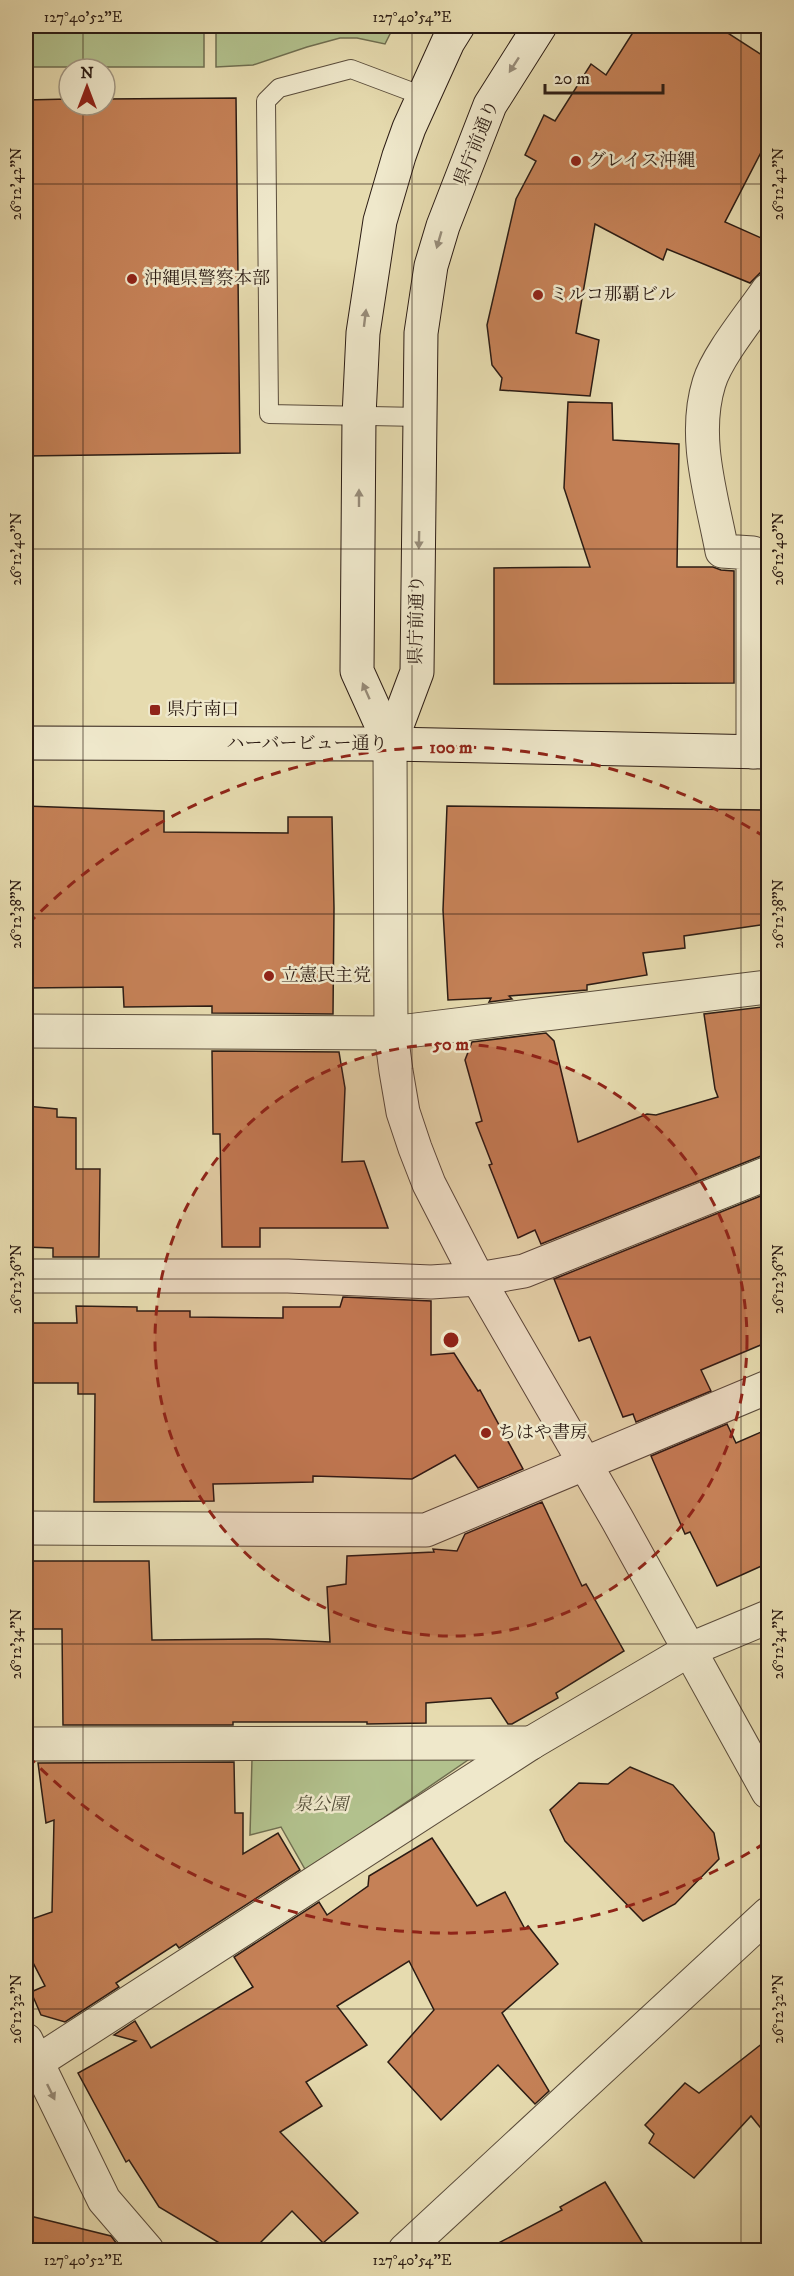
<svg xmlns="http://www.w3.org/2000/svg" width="794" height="2276" font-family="'IM FELL DW Pica','Noto Serif JP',serif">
  <rect width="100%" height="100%" fill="#e6dbaf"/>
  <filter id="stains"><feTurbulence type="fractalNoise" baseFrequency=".00333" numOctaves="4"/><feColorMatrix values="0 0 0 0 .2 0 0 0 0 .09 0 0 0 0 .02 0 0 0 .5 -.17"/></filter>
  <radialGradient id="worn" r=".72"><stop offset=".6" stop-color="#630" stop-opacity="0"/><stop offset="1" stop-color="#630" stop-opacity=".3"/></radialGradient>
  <!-- green -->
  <g fill="#b2c18d" stroke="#6f6e50" stroke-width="1.5">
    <path d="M26,26H204V67H33L26,64Z"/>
    <path d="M216,26H394L385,44L357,38H340L307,47L253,65L216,67Z"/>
    <path d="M471,1758L306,1871L281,1827L250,1835L252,1759Z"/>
  </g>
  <!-- building -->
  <g fill="#c58157" stroke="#2c1c14" stroke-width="1.5">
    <path d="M637,26H717L768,59V139L725,222L768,241V271L760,273L750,283L667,249L663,260L595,224L576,333L599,340L590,396L500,390L502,378L492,365L487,325L516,199L536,161L525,155L544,115L555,121L591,64L606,75Z"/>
    <path d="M236,98L240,453L26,456V100L69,99V105H105V99Z"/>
    <path d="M568,402L612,403L613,440L679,444L677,567H713L721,570L734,571V683L494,684V568L590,567L564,488Z"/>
    <path d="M26,806L164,811V832L288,833V817H332L334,908L333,1014L212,1013V1006L124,1007L123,987L26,988Z"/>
    <path d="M447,806L768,810L767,924L684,936L685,948L643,953L647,975L587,985V990L509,996L512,999L489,1002L491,998L448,1000L443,910Z"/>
    <path d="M762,1007L768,1062V1155L761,1156L541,1244L535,1230L518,1238L489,1165L492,1164L476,1123L482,1121L465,1060L472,1042L546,1033L554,1041L578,1142L647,1114L656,1115L718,1097L715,1089L704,1014Z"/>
    <path d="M212,1051L339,1052L345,1088L342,1162L364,1161L388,1228H260V1247H222L220,1134H213Z"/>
    <path d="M26,1106L57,1109V1117L76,1118V1169H100L99,1257H53V1248L26,1247Z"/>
    <path d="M768,1193V1342L701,1370L711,1391L636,1422L633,1414L623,1417L590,1337L579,1341L554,1279Z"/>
    <path d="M343,1297L431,1301V1355L454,1353L478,1391L480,1390L523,1469L478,1488L455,1455L412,1479L313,1476V1482L213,1484L214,1501L94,1502L95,1394H78V1383H26V1323H77L76,1306L137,1307V1311H190V1317L283,1318V1307H340Z"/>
    <path d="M727,1424L736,1443L768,1429V1563L717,1586L690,1532L685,1534L651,1456Z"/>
    <path d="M542,1502L582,1586L586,1584L624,1651L556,1693L558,1698L512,1724H508L491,1698L426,1703V1723L367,1724V1722H233V1725H63L62,1629H26V1561H149L152,1640L268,1639L330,1642L327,1587L346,1584L347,1556L434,1552L433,1549L457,1551L465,1534Z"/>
    <path d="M234,1762L235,1813H243V1854L278,1833L300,1870L179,1948L176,1944L116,1983L119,1987L65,2022L41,2015L31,1992L45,1986L26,1949V1921L52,1912L54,1820L46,1823L38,1763Z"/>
    <path d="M630,1767L673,1785L714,1833L719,1859L675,1904L643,1921L565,1841L550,1810L579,1783L608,1784Z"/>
    <path d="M432,1838L477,1906L505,1892L525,1929L528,1926L558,1964L502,2013L549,2091L535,2104L498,2065L441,2120L388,2062L434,2010L409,1961L337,2006L367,2045L306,2082L322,2106L280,2132L358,2213L323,2243L292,2211L253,2250H231L159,2207L129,2160L126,2162L78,2073L136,2041L114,2035L135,2021L151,2048L253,1987L234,1957L319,1902L327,1915L368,1886L369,1876Z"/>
    <path d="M768,2039V2137L751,2116L694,2178L649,2143L654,2134L645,2125L685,2083L699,2093Z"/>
    <path d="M605,2182L647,2250H485L562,2210L560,2207Z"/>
    <path d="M26,2215L111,2236L120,2248V2250H26Z"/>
  </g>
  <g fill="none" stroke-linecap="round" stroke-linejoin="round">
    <defs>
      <path id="service" d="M420,417L269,414L266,101L279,88L351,69L423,96"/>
      <g id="minor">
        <path d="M753,752V553L722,551C712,497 692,438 709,383C717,356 751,315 768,290"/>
        <path d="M26,1031L391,1033L768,987"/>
        <path d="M26,1276H288L431,1282L478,1279L524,1271L768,1173"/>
        <path d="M26,1528L426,1530L768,1387"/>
        <path d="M26,1744L531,1743"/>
        <path d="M26,2040L104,2200L147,2250"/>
        <path d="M37,2062L531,1743L691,1649L768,1617"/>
      </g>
      <g id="tertiary">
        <path d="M390,744L391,1033L396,1071L403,1112L415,1148L429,1184L478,1279L617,1519L768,1792"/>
        <path d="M405,2250L768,1914"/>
      </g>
      <g id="secondary">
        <path d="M26,743L390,744L768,752"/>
        <path d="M390,744L417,672L421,333L431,266L443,226L490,105L540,26"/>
        <path d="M390,744L357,671L359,416L363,333L380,221L399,156L409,128L448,42L458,26"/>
      </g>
    </defs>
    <!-- service casing -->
    <use href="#service" stroke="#5a4c3b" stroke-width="20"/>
    <!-- minor casing -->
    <use href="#minor" stroke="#5a4c3b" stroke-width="35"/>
    <!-- tertiary casing -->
    <use href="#tertiary" stroke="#5a4c3b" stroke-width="35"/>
    <!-- secondary casing -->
    <use href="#secondary" stroke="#2c1c14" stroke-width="35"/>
    <!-- service -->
    <use href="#service" stroke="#efe8cb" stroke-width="18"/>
    <!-- minor -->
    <use href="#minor" stroke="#efe8cb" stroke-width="33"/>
    <!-- tertiary -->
    <use href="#tertiary" stroke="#efe8cb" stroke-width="33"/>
    <!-- secondary -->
    <use href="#secondary" stroke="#efe8cb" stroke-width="33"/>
  </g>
  <!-- one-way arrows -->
  <defs><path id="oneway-solid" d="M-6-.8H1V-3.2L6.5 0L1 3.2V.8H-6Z" transform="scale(1.5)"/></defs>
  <g fill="#978c79">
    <use href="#oneway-solid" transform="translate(514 65) rotate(123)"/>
    <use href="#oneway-solid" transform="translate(439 240) rotate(106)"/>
    <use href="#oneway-solid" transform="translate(365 318) rotate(-83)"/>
    <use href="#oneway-solid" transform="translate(359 498) rotate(-90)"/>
    <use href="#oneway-solid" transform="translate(419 540) rotate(91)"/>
    <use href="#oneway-solid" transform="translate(366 691) rotate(-114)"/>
    <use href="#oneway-solid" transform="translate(51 2092) rotate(64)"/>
  </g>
  <!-- ticks -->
  <path fill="none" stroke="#2c1c14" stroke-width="1.5" stroke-opacity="0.45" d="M83,26V69M412,26V2250M741,26V2250M83,105V2250M26,184H768M26,549H768M26,914H768M26,1279H768M26,1644H768M26,2009H768"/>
  <!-- distance rings -->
  <circle cx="451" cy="1340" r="296" fill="#8f2418" fill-opacity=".12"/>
  <g fill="none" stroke="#8f2418" stroke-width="3" stroke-dasharray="10 8">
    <circle cx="451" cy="1340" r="296"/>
    <path d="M765 1843A593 593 0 0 1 28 1756M28 924A593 593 0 0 1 765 837"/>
  </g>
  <!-- markers -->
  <g fill="#8f2418" stroke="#efe8cb" stroke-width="2">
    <circle cx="576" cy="161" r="6"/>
    <circle cx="132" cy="279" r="6"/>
    <circle cx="538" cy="295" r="6"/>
    <rect x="149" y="704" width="12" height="12" rx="3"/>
    <circle cx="269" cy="976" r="6"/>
    <circle cx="486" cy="1433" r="6"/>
  </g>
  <g text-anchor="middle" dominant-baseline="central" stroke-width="5" stroke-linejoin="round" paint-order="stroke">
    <!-- street labels -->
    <g font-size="18" fill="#2c1c14" stroke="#efe8cb">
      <text transform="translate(477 143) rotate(-68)">県庁前通り</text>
      <text transform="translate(417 620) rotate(-89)">県庁前通り</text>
      <text x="307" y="744">ハーバービュー通り</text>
    </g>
    <!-- poi labels -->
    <g font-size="18" fill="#2c1c14" stroke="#efe8cb" text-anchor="start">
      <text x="588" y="161">グレイス沖縄</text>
      <text x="144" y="279">沖縄県警察本部</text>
      <text x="550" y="295">ミルコ那覇ビル</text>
      <text x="167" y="710">県庁南口</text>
      <text x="281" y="976">立憲民主党</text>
      <text x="498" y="1433">ちはや書房</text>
    </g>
    <!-- park labels -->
    <g font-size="18" font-style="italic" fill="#544e38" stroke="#efe8cb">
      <text x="321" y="1805">泉公園</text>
    </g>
  </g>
  <circle cx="451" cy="1340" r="9" fill="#8f2418" stroke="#efe8cb" stroke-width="3"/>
  <g font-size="18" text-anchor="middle" font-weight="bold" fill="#8f2418" stroke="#efe8cb" stroke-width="5" stroke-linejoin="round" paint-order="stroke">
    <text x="451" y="753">100 m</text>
    <text x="451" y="1050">50 m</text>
  </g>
  <!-- margin -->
  <rect width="794" height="2276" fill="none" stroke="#e6dbaf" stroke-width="66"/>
  <!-- north arrow -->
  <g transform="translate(87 87)"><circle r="28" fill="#efe8cb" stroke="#a19682" stroke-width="1.5"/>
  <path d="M0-4.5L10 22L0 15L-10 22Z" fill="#8f2418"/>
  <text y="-9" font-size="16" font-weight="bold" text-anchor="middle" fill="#2c1c14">N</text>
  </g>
  <!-- scale -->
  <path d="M545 84v9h118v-9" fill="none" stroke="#2c1c14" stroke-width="3"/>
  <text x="554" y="84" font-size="18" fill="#2c1c14" stroke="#efe8cb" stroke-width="4.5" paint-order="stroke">20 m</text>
  <rect x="33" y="33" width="728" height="2210" fill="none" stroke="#2c1c14" stroke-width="2"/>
  <g font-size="15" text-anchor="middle" fill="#2c1c14">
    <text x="83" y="22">127°40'52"E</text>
    <text x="412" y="22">127°40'54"E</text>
    <text transform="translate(16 184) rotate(-90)" y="5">26°12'42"N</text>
    <text transform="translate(778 184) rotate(-90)" y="5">26°12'42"N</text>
    <text transform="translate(16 549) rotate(-90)" y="5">26°12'40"N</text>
    <text transform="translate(778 549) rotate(-90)" y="5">26°12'40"N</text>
    <text transform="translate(16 914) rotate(-90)" y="5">26°12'38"N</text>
    <text transform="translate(778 914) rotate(-90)" y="5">26°12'38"N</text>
    <text transform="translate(16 1279) rotate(-90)" y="5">26°12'36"N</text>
    <text transform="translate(778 1279) rotate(-90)" y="5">26°12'36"N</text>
    <text transform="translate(16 1644) rotate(-90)" y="5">26°12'34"N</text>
    <text transform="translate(778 1644) rotate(-90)" y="5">26°12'34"N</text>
    <text transform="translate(16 2009) rotate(-90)" y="5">26°12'32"N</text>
    <text transform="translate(778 2009) rotate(-90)" y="5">26°12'32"N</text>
    <text x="83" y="2265">127°40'52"E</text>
    <text x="412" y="2265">127°40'54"E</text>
  </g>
  <rect width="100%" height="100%" filter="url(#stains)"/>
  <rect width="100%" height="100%" fill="url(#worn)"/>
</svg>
